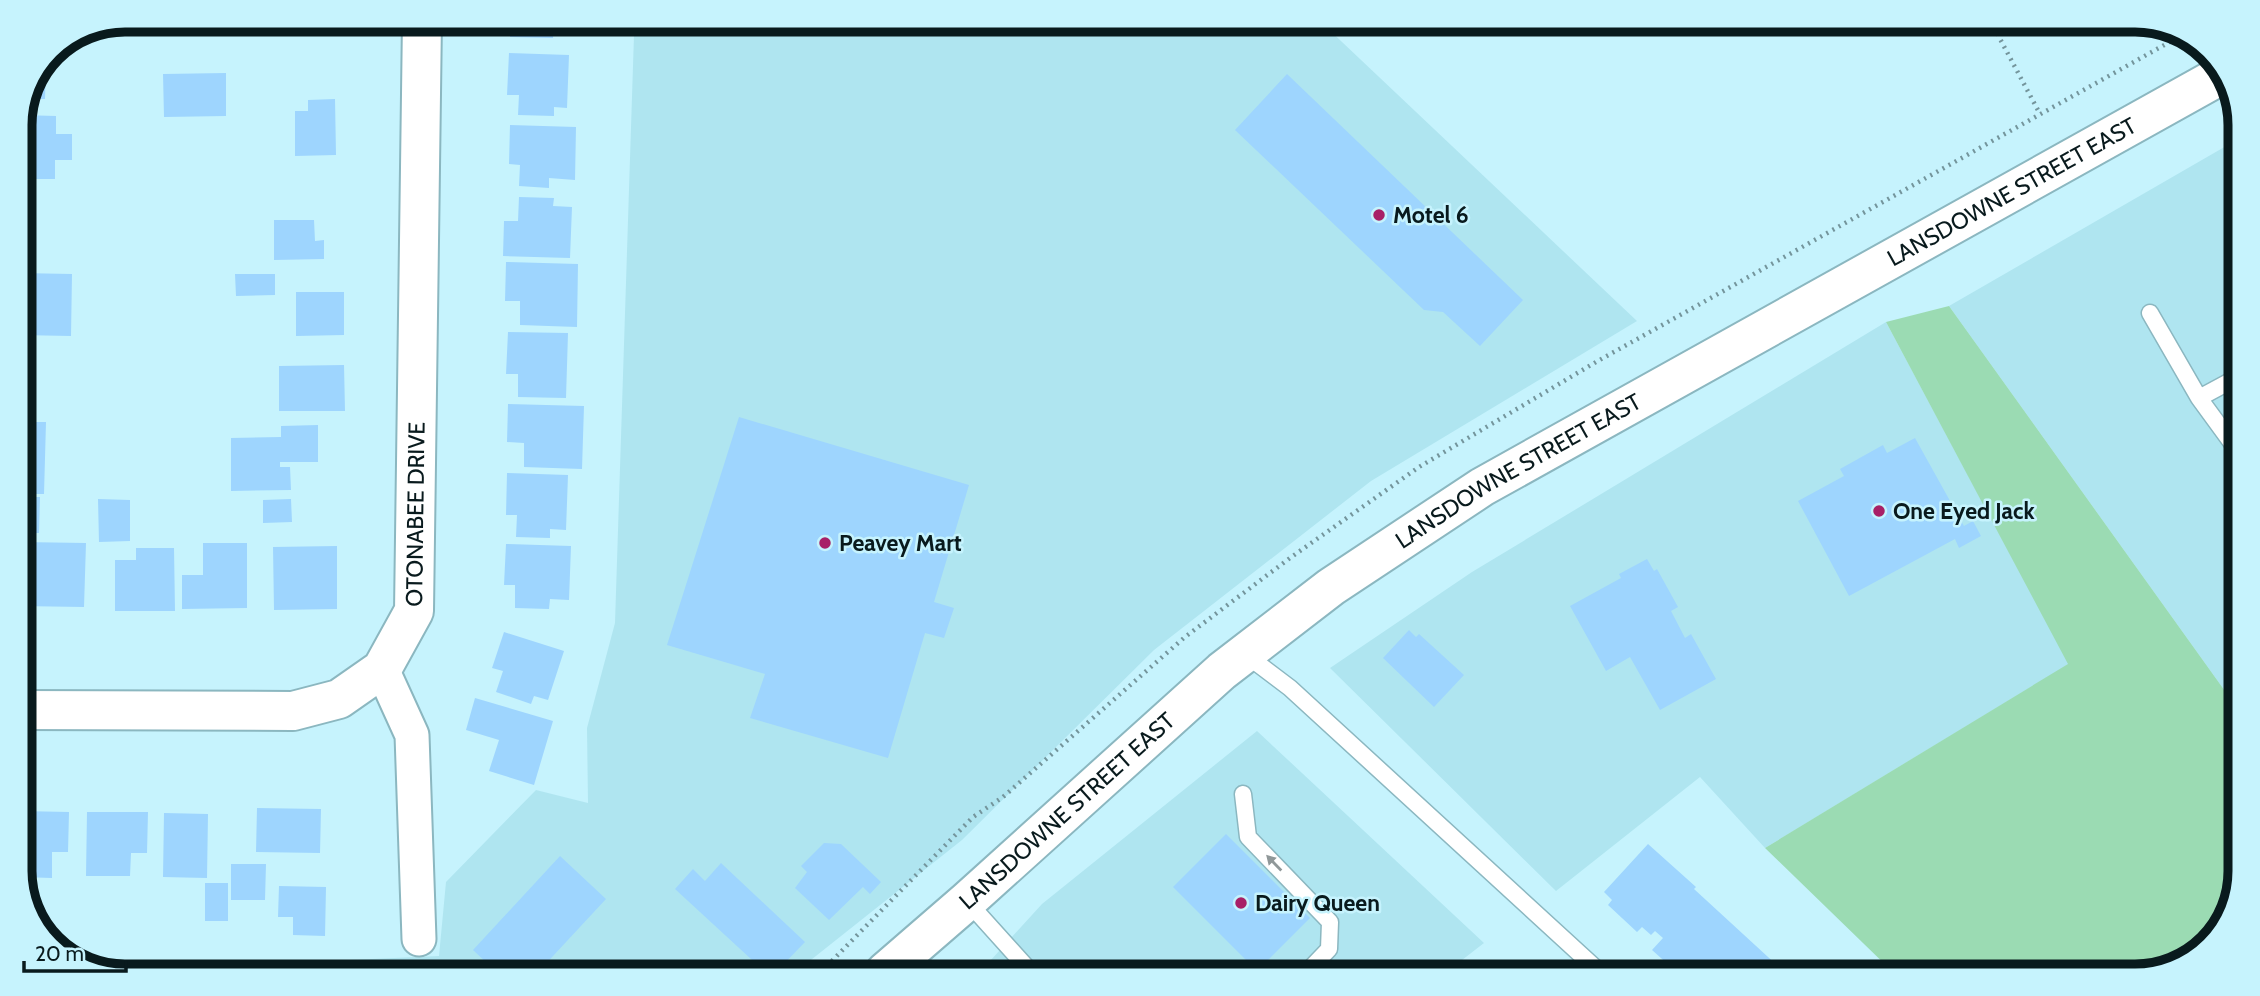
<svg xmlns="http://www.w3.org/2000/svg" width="2260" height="996" font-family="Cabin,sans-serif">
<rect width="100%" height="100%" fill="#c6f3fd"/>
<path fill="#afe5f0" d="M1008 23 1323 24 1637 321 1371 481 1154 650 962 840 797 971 146 969 439 956 446 882 536 790 588 803 587 728 615 623 634 35Z
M2240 138 2235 705 1949 306Z
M1886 322 2069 664 1765 848 1700 777 1556 891 1330 668 1472 572Z
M1257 731 1484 943 1444 974 980 972 1042 904Z"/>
<path fill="#9bdbb3" d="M1949 306 2235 705 2233 912 2194 959 2136 977 1897 976 1765 848 2068 664 1886 322Z"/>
<path fill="#9ed5fe" d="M511 21H554L553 38 510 37Z
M509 53 569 55 567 108 554 107V116L518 115 519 95H507Z
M46 60 45 99H28L38 77Z
M226 73V116L164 117 163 74Z
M1287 74 1523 300 1480 346 1443 312 1424 310 1235 130Z
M335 99 336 155 295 156V111H308V100Z
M21 115 56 116V134H72V160H55V179H19Z
M510 125 576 127 575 180 549 178V188L519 186 520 165 509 164Z
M19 194H24L23 260H19Z
M519 197 554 198 553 206 572 207 570 258 503 256 504 221H518Z
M274 220H314L315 241 324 240V259L274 260Z
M506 262 578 264 577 327 520 325V301H505Z
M19 273 72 274 71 336 19 335Z
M235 274H275V295L236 296Z
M296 292H344V335L296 336Z
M508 332 568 333 566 398 518 397V374H506Z
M344 365 345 411H279V366Z
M508 404 584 406 582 469 524 467V443L507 442Z
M739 417 969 485 934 602 954 608 944 638 925 633 888 758 750 718 765 674 667 645Z
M19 422H46L44 494H19Z
M318 425V462H280V467H290L291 490 231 491V438L281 437V426Z
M1915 438 1964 526 1973 521 1981 536 1959 548 1955 539 1849 596 1798 501 1844 476 1840 469 1883 445 1887 453Z
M507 473 568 475 566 530 550 529V538L516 537 517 515H506Z
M19 497H40L39 533H19Z
M98 499 130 500V541L99 542Z
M291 499 292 522 263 523V500Z
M20 542 86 543 84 607 19 606Z
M203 543H247V608L182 609V575H203Z
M506 544 571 546 569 600 550 599 549 609 515 608V585H504Z
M337 546V609L274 610 273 547Z
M136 548H174L175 611H115V560H136Z
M1647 559 1654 571 1657 569 1678 607 1671 611 1685 638 1691 634 1716 679 1660 710 1630 657 1606 671 1570 606 1621 578 1619 574Z
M1409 630 1416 637 1419 634 1464 675 1434 707 1383 658Z
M504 632 564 651 548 700 534 696 531 704 496 692 503 671 492 668Z
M475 698 553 721 534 785 489 771 499 740 466 730Z
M257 808 321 809 320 853 256 852Z
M20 811 69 812 68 852H52V878L20 877Z
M87 812H148L147 853H131L130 876H86Z
M164 813 208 814 207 878 163 877Z
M1226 834 1310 918 1257 971 1173 887Z
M824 843 841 844 881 882 870 894 863 887 829 920 795 888 807 872 801 866Z
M1648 844 1696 887 1694 889 1781 969 1783 968 1791 975H1703L1690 963 1680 975 1652 950 1663 938 1655 931 1651 935 1642 927 1637 932 1608 905 1612 900 1604 892Z
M560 856 606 899 540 970H485L489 965 473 950Z
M721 863 805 942 777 971H764L675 889 693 869 705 881Z
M231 864H266L265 900H231Z
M205 883H228V921H205Z
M279 886 326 887 325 936 293 935V917H278Z"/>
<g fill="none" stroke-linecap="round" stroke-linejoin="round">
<defs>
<path id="service" d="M2150 313 2199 398 2237 450
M2199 398 2238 377
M1245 654 1290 688 1603 975
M1243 794 1248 837 1330 922 1329 949 1306 973
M967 901 1031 972"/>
<path id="minor" d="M382 669 412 735 419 939"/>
<g id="tertiary">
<path id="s1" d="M19 710 293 711 339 699 382 669 414 611 422 20"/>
</g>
<g id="secondary">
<path id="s2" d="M885 972 967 901 1222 671 1331 587 1482 487 2225 73"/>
</g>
</defs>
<use href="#service" stroke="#8bb7c0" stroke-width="19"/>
<use href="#minor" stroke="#8bb7c0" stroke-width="37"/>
<use href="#tertiary" stroke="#8bb7c0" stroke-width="42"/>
<use href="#secondary" stroke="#8bb7c0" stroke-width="42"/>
<path stroke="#74959c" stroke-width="4.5" stroke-dasharray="2 5" stroke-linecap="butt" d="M1996 27 1999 37 2040 114
M822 971 973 817 1003 797 1185 637 1290 558 1419 467 1596 362 2184 34"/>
<use href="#service" stroke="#fff" stroke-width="16"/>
<use href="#minor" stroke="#fff" stroke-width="33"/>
<use href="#tertiary" stroke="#fff" stroke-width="38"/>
<use href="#secondary" stroke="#fff" stroke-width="38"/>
</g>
<defs><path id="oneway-solid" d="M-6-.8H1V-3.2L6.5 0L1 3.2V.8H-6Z" transform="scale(1.75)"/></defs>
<use fill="#909899" href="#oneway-solid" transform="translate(1274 863) rotate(-134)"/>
<g fill="#a82067" stroke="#c6f3fd" stroke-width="2.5">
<circle cx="1379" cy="215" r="7"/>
<circle cx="1879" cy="511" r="7"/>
<circle cx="825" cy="543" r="7"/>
<circle cx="1241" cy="903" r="7"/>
</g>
<g text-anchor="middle" stroke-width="5" stroke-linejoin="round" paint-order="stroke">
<g font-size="23" fill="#091a1d" stroke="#c6f3fd">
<text dy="8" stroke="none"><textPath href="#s2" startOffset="1377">LANSDOWNE STREET EAST</textPath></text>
<text dy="8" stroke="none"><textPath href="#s2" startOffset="810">LANSDOWNE STREET EAST</textPath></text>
<text dy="8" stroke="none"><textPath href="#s1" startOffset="537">OTONABEE DRIVE</textPath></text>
<text dy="8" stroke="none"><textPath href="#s2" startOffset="243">LANSDOWNE STREET EAST</textPath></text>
</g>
<g font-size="23" font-weight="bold" fill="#091a1d" stroke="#c6f3fd" text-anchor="start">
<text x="1393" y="223">Motel 6</text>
<text x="1893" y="519">One Eyed Jack</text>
<text x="839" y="551">Peavey Mart</text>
<text x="1255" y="911">Dairy Queen</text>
</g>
</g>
<path d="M0 0H2260V996H0ZM125 32H2135A93 93 0 0 1 2228 125V871A93 93 0 0 1 2135 964H125A93 93 0 0 1 32 871V125A93 93 0 0 1 125 32Z" fill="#c6f3fd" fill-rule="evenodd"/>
<path fill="none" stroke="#091a1d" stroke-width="9" d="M125 32H2135A93 93 0 0 1 2228 125V871A93 93 0 0 1 2135 964H125A93 93 0 0 1 32 871V125A93 93 0 0 1 125 32Z"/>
<path d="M24 961v10h102v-10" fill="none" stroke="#091a1d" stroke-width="3.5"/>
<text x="35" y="961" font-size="21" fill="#091a1d" stroke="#c6f3fd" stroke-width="5" paint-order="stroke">20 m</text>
</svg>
